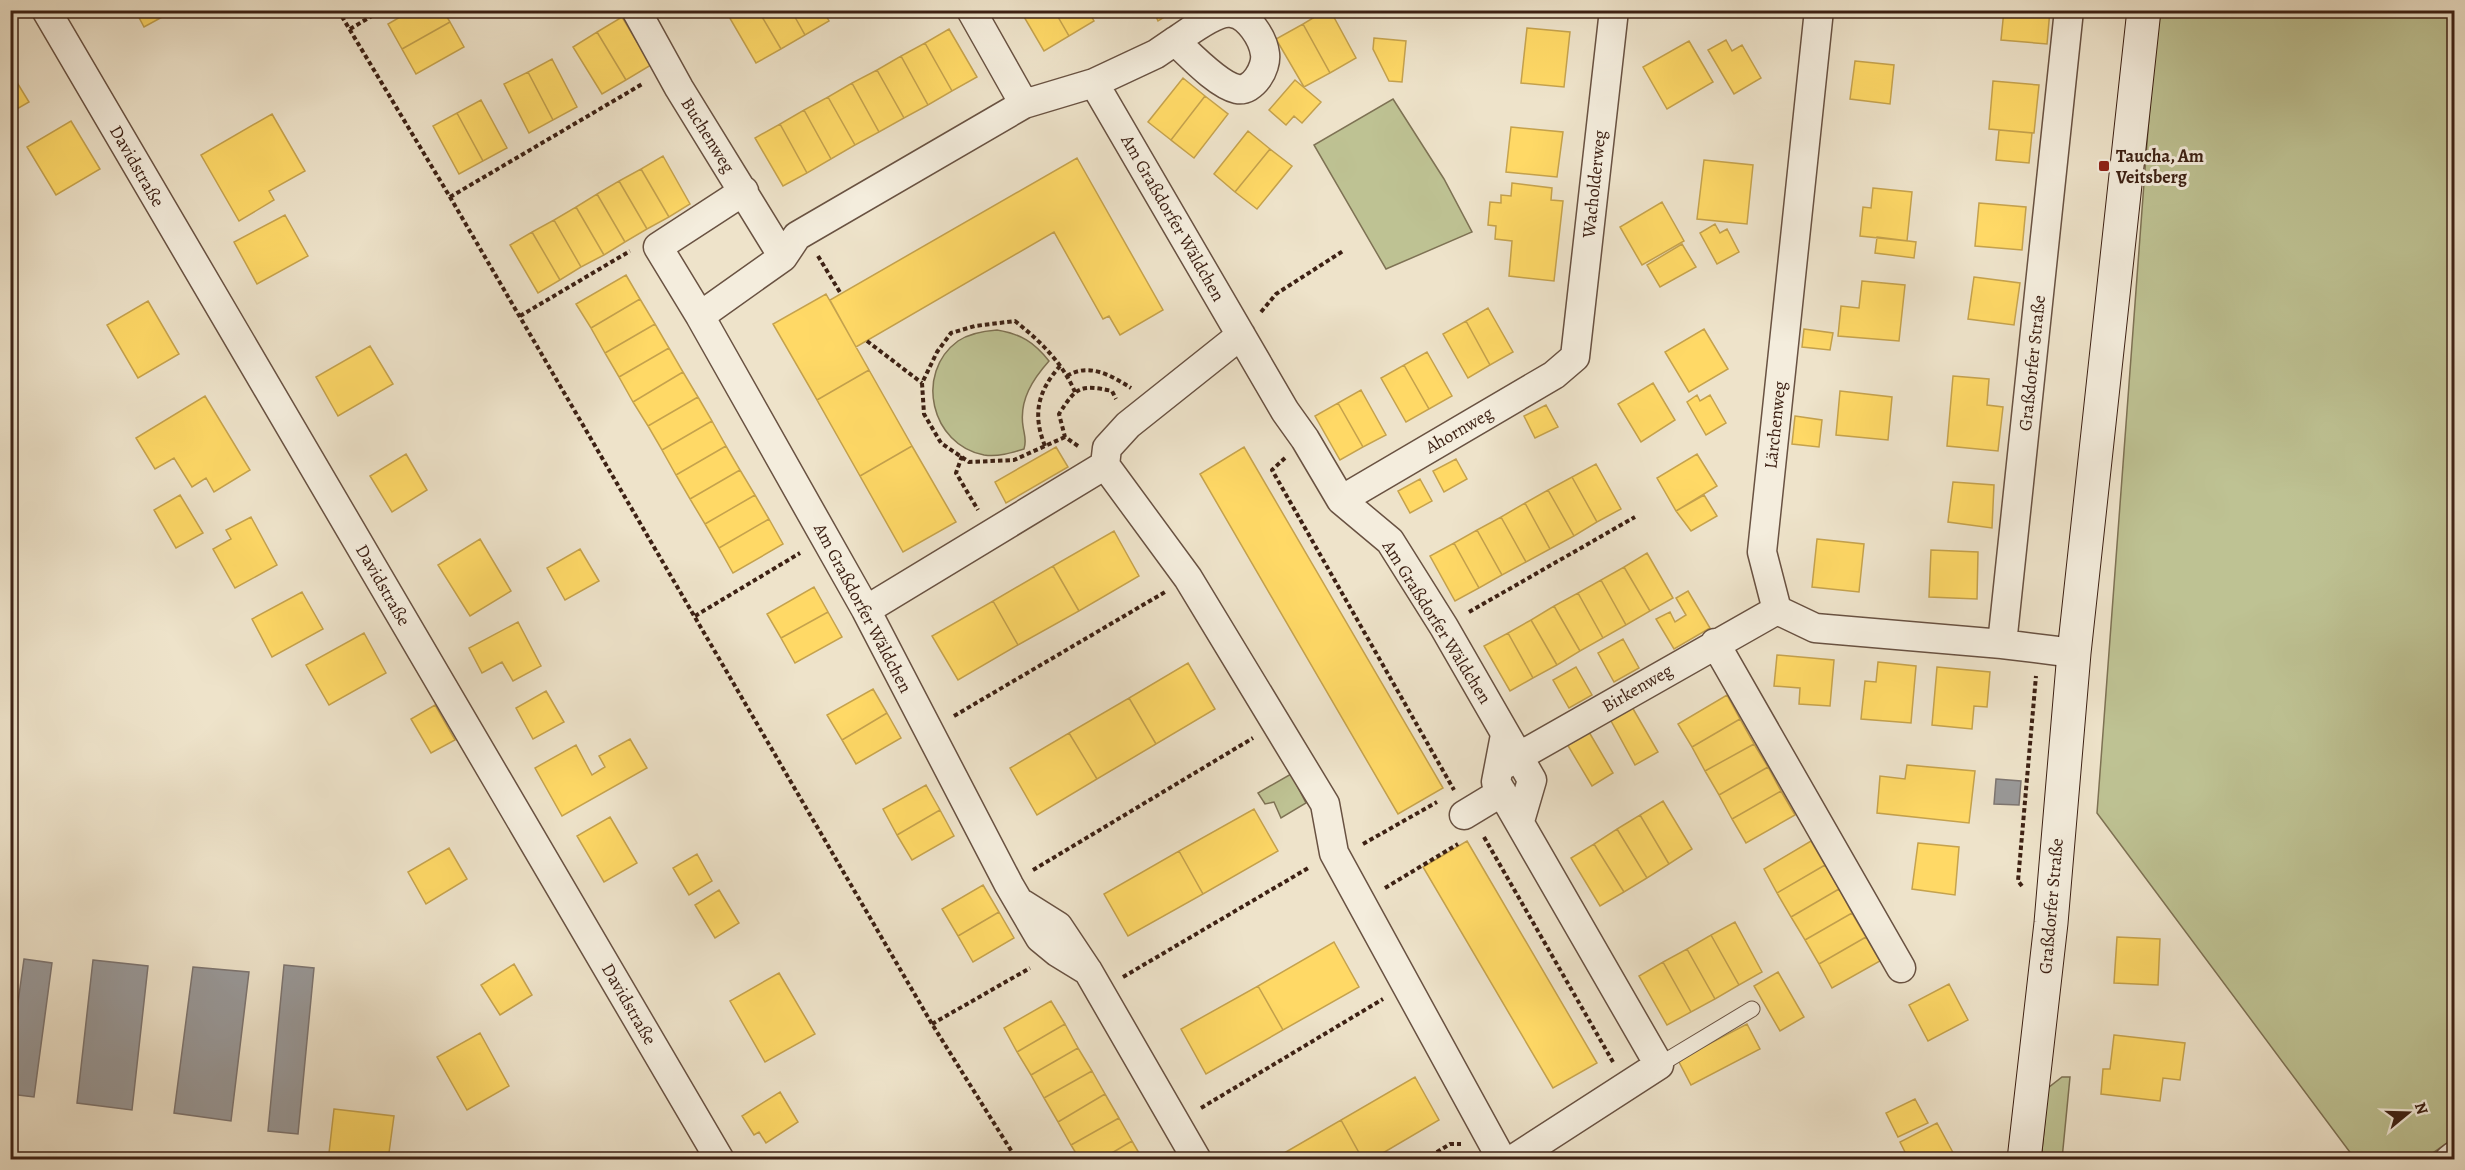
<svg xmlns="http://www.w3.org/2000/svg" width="2465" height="1170" font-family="Alegreya,serif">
<rect width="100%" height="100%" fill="#eee3ca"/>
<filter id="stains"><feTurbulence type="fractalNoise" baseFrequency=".00333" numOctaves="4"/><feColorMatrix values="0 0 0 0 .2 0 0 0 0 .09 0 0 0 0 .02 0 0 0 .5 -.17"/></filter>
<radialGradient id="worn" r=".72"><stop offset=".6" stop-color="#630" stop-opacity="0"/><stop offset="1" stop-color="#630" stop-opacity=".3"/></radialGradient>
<path fill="#bec293" stroke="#7e7254" stroke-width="1.5" d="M2159 11H2454V1138L2424 1159H2355L2097 813 2152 76Z
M1393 99 1444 179 1472 232 1386 269 1314 145Z
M997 330C1021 334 1034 342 1049 361 1033 379 1019 400 1023 426 1024 434 1027 440 1024 449 1011 453 998 457 984 455 931 445 914 373 958 341 970 333 983 331 997 330Z
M1291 774 1306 803 1281 818 1274 802 1265 804 1258 793Z
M2062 1077H2070L2062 1159 2041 1160 2048 1088Z"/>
<path fill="#ffd966" stroke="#c5a24d" stroke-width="1.5" d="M135 10H175L144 27Z
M412 10H443L450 22 402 49 388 24Z
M736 10H758L781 49 756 63 728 15Z
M758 10H791L805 35 781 49Z
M791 10H823L829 21 805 35Z
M1020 10H1054L1069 36 1044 51Z
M1054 10H1088L1094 21 1069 36Z
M1153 10H1176L1158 21Z
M1326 10H1330L1356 58 1330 73 1303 24Z
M1860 10H1900L1899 15Z
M2004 10H2050L2047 44 2001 40Z
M622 17 651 65 626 80 597 32Z
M450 22 464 47 416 74 402 49Z
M1303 24 1330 73 1304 87 1276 39Z
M1527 28 1570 32 1564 87 1521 83Z
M949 29 977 77 952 91 925 43Z
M597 32 626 80 602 94 573 47Z
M1374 38 1406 41 1402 82 1389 81 1373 49Z
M1726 40 1732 51 1742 45 1761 78 1734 94 1708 50Z
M1689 41 1713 82 1667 109 1643 67Z
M925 43 952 91 928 105 901 56Z
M901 56 928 105 904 118 877 70Z
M552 59 577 107 553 120 528 72Z
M1855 61 1894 65 1890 104 1850 99Z
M877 70 904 118 879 132 852 83Z
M10 71 29 102 10 113Z
M528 72 553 120 529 133 504 84Z
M1183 78 1205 96 1171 140 1148 122Z
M1295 80 1321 102 1302 123 1294 116 1286 125 1269 110Z
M1993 81 2039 85 2034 133 1989 129Z
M852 83 879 132 855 145 828 97Z
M1205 96 1228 114 1194 158 1171 140Z
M828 97 855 145 831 159 804 110Z
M481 100 507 148 483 161 457 113Z
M804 110 831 159 807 173 780 124Z
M457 113 483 161 459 174 433 126Z
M272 114 305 171 269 191 274 200 239 221 201 155Z
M71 121 100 169 56 195 27 147Z
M780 124 807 173 783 186 755 138Z
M1511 127 1563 132 1557 177 1506 172Z
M1999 130 2032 133 2029 163 1996 160Z
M1248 131 1270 149 1235 192 1214 174Z
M1270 149 1292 166 1257 209 1235 192Z
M663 156 690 204 669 217 641 169Z
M1077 158 1163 310 1120 335 1109 316 1103 319 1054 232 856 347 830 300Z
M1704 160 1753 165 1747 224 1697 219Z
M641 169 669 217 647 229 619 181Z
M619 181 647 229 625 242 597 194Z
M1512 183 1552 188 1551 200 1563 201 1554 281 1509 276 1512 241 1495 239 1496 226 1488 225 1490 202 1501 203V195L1511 196Z
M1873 188 1912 192 1907 241 1860 236 1863 207 1871 208Z
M597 194 625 242 604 255 576 207Z
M1662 202 1684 241 1642 265 1620 227Z
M1979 203 2026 207 2022 250 1975 246Z
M576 207 604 255 581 267 554 220Z
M285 215 308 256 257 284 234 242Z
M554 220 581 267 560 280 532 232Z
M1715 224 1720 233 1727 229 1739 252 1717 264 1700 233Z
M532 232 560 280 538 293 510 245Z
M1877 237 1916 242 1914 258 1875 253Z
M1682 244 1696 267 1660 287 1647 265Z
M626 275 640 299 591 328 576 304Z
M1974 277 2020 283 2014 325 1968 319Z
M1862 281 1905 285 1899 341 1838 336 1841 306 1859 308Z
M826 294 869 370 817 400 773 324Z
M640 299 655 324 605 353 591 328Z
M148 301 179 354 138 378 107 325Z
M1488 308 1513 352 1490 365 1466 321Z
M1466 321 1490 365 1468 378 1443 334Z
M655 324 669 348 619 377 605 353Z
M1704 329 1728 369 1689 392 1665 352Z
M1804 329 1833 333 1830 350 1802 347Z
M370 346 393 384 338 416 316 377Z
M669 348 683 372 633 402 619 377Z
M1427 352 1452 396 1429 409 1404 365Z
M1404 365 1429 409 1406 422 1381 378Z
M869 370 912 446 860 476 817 400Z
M683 372 698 397 648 426 633 402Z
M1953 376 1989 379 1987 405 2003 407 1998 451 1947 446Z
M1653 383 1675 420 1641 442 1618 404Z
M1361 390 1386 435 1363 447 1338 403Z
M1840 391 1892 397 1888 440 1836 435Z
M1697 395 1700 401 1710 395 1726 423 1706 435 1687 402Z
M205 396 250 470 214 492 206 478 192 487 174 458 155 469 136 438Z
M698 397 712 421 662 450 648 426Z
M1338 403 1363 447 1340 460 1315 416Z
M1546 405 1558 427 1535 438 1524 416Z
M1795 416 1822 420 1819 447 1792 444Z
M712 421 726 446 676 475 662 450Z
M726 446 740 470 690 499 676 475Z
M912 446 956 522 903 552 860 476Z
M1056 447 1068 467 1006 503 995 482Z
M1244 447 1443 788 1398 814 1200 474Z
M406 454 427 490 392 512 370 476Z
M1697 454 1717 486 1676 511 1657 478Z
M1456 459 1467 479 1444 492 1433 471Z
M1596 464 1621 509 1597 522 1572 477Z
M740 470 755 495 705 524 690 499Z
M1572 477 1597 522 1574 536 1548 490Z
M1420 479 1432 501 1410 513 1398 491Z
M1953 482 1994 485 1992 528 1948 522Z
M1548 490 1574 536 1550 549 1525 503Z
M180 495 203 533 176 548 154 510Z
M755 495 769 519 719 548 705 524Z
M1704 495 1717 516 1691 531 1676 511Z
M1525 503 1550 549 1526 562 1501 517Z
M251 517 277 565 235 588 213 549 231 539 226 530Z
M1501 517 1526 562 1502 575 1477 530Z
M769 519 783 544 733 573 719 548Z
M1477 530 1502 575 1479 588 1454 543Z
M1114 531 1139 576 1079 611 1053 566Z
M480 539 511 591 470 616 438 565Z
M1817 539 1864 544 1859 592 1812 587Z
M1454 543 1479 588 1455 601 1430 556Z
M580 549 599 581 565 600 547 568Z
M1931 550 1978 552 1977 599 1929 597Z
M1647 553 1673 598 1650 611 1624 567Z
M1053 566 1079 611 1018 645 993 601Z
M1624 567 1650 611 1626 625 1601 580Z
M1601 580 1626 625 1603 638 1578 593Z
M814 587 828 612 781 638 767 614Z
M1688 591 1710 628 1674 649 1656 619 1670 612 1675 622 1686 615 1676 598Z
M302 592 323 629 272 657 252 619Z
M1578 593 1603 638 1580 651 1554 606Z
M993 601 1018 645 958 680 932 636Z
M1554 606 1580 651 1557 665 1531 620Z
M828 612 842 637 795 663 781 638Z
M1531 620 1557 665 1533 678 1508 633Z
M518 622 541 666 513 681 502 662 482 673 469 648Z
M364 633 386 673 329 705 306 665Z
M1508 633 1533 678 1510 691 1484 646Z
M1623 639 1639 668 1614 682 1598 653Z
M1777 655 1834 660 1830 706 1799 704 1800 688 1774 686Z
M1878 662 1916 666 1911 723 1861 719 1865 681 1876 682Z
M1188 663 1215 709 1156 744 1129 698Z
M1576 667 1592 695 1569 708 1553 680Z
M1937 667 1990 672 1987 707 1974 706 1972 729 1932 725Z
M873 689 887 713 842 740 827 715Z
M546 691 564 722 533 739 516 708Z
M1727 695 1740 719 1692 747 1678 724Z
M1129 698 1156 744 1097 779 1069 733Z
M435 705 455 740 431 753 411 719Z
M1632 707 1658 752 1635 765 1610 719Z
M887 713 901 738 856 764 842 740Z
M1740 719 1754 744 1705 771 1692 747Z
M1589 732 1613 773 1592 786 1567 744Z
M1069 733 1097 779 1037 815 1010 768Z
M630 739 647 768 562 816 535 768 576 745 592 775 605 767 599 756Z
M1754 744 1768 767 1719 795 1705 771Z
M1907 765 1975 771 1969 823 1877 813 1880 776 1905 779Z
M1768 767 1781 791 1732 819 1719 795Z
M926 785 940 810 897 835 883 809Z
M1781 791 1795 815 1746 843 1732 819Z
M1663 801 1692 849 1669 864 1640 815Z
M1254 809 1278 851 1203 894 1179 851Z
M940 810 954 836 912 860 897 835Z
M1640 815 1669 864 1647 878 1617 829Z
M610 817 637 863 604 882 577 836Z
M1617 829 1647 878 1624 892 1594 844Z
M1467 841 1597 1063 1553 1088 1423 867Z
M1811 841 1825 865 1777 893 1764 869Z
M1918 843 1959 847 1955 895 1912 889Z
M1594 844 1624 892 1600 906 1571 858Z
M449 848 467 879 426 904 408 872Z
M1179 851 1203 894 1128 936 1104 894Z
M697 854 712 881 689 895 673 868Z
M1825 865 1839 889 1791 917 1777 893Z
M983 885 999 912 958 936 942 909Z
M1839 889 1852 913 1805 940 1791 917Z
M719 890 739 923 715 938 695 905Z
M999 912 1014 938 973 962 958 936Z
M1852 913 1866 937 1819 964 1805 940Z
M1735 922 1762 972 1739 985 1711 935Z
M1711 935 1739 985 1715 999 1687 949Z
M1866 937 1880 961 1832 988 1819 964Z
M2117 937 2160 939 2158 985 2114 983Z
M1334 942 1359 987 1283 1030 1258 986Z
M1687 949 1715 999 1691 1012 1663 962Z
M1663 962 1691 1012 1667 1025 1639 976Z
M514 964 532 995 500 1015 481 985Z
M1778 972 1804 1017 1780 1031 1754 986Z
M779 973 815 1034 765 1062 730 1001Z
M1949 984 1968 1020 1928 1041 1909 1005Z
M1258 986 1283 1030 1206 1074 1181 1029Z
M1051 1001 1065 1024 1017 1052 1004 1028Z
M1065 1024 1078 1048 1031 1075 1017 1052Z
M1747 1024 1760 1049 1691 1085 1678 1060Z
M480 1033 509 1086 467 1110 437 1057Z
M2114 1035 2185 1043 2180 1080 2163 1078 2160 1101 2101 1094 2103 1069H2110Z
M1078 1048 1092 1071 1044 1098 1031 1075Z
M1092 1071 1105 1094 1058 1122 1044 1098Z
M1415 1077 1439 1120 1371 1160H1363L1341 1120Z
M780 1092 798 1122 766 1143 759 1132 754 1135 742 1116Z
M1105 1094 1119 1118 1071 1145 1058 1122Z
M1915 1099 1928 1123 1898 1137 1886 1113Z
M334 1109 394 1116 388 1160 329 1153Z
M1119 1118 1132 1141 1100 1160H1080L1071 1145Z
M1341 1120 1363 1160H1272Z
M1937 1123 1957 1160H1909L1900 1142Z
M1132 1141 1143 1160H1100Z"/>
<path fill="#999" stroke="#7d7571" stroke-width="1.5" d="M1996 779 2021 781 2019 805 1994 804Z
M24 959 52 963 34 1097 10 1094V1060Z
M93 960 148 966 132 1110 77 1103Z
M284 965 314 968 298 1134 268 1131Z
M193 967 249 972 231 1121 174 1113Z"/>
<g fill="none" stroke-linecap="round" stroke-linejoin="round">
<defs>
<path id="lane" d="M1659 1065 1752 1009"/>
<path id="street" d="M46 10 720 1160
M636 10 679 88 783 257
M971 10 1024 104
M2069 10 2002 644 2074 653
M1094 83 1156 54 1175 41C1190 55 1218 85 1237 89 1253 92 1267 68 1265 54 1263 38 1248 15 1232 13 1216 10 1188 33 1175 41
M700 316 658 247 744 191
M1105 465 1188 578 1325 804 1334 853 1502 1160
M1341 500 1554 375 1575 357 1614 10
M866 610 1105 465 1107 448 1128 425 1241 335
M1777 610 1762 552 1819 10
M1777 610 1815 628 2002 644
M1715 643 1901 968
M1505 735 1496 782 1659 1065 1512 1160
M1502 766 1777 610
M1464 815 1502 792
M1023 904 1058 926 1088 971 1197 1160
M1088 971 1057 952 1040 938 1009 885 866 610 700 316 783 257 797 236 1024 104 1094 83 1285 411 1305 439 1341 500 1390 541 1444 627 1532 780 1520 821
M2449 1160 2454 1156"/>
<path id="secondary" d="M2024 1160 2051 923 2074 653 2144 10"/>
</defs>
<use href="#lane" stroke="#695242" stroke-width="17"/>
<use href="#street" stroke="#695242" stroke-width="31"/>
<use href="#secondary" stroke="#3d2114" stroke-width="35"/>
<path stroke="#3d2114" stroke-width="4" stroke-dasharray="4.5 3" stroke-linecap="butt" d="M338 10 450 197 932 1024 1017 1160
M350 29 382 10
M450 197 644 83
M818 256 841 294
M1261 312 1276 294 1343 251
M520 316 630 251
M867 341 922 383
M1067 376C1089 362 1112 376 1131 388
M1065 437 1014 460 969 462 941 443 924 414 922 383 937 352 951 333 975 326 1015 321C1040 341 1062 362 1075 392
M1045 446C1032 414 1038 391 1060 366
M1078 446 1065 437 1059 414C1076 387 1080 384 1112 391L1116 399
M962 456 956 473 978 510
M1285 458 1272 470 1454 790
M1469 612 1635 517
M695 616 800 553
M954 716 1165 592
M1484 837 1613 1062
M1363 844 1437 802
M1033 870 1253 738
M2022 886 2018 881 2036 676
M1385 888 1458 844
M1123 977 1310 867
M932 1024 1030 968
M1201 1108 1383 999
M1424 1160 1450 1144H1461"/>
<use href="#lane" stroke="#f4eddd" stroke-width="15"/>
<use href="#street" stroke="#f4eddd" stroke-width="28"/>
<use href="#secondary" stroke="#f4eddd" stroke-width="33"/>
</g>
<rect fill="#8f2418" stroke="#f4eddd" stroke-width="2" x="2098" y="160" width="12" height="12" rx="3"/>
<g text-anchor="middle" stroke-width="6" stroke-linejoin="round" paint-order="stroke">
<g font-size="18" fill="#3d2114" stroke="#f4eddd">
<text transform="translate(708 135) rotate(58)" y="6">Buchenweg</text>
<text transform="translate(137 166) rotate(60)" y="6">Davidstraße</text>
<text transform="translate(1594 184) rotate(-84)" y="6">Wacholderweg</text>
<text transform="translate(1173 218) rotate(60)" y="6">Am Graßdorfer Wäldchen</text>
<text transform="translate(2032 363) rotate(-84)" y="6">Graßdorfer Straße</text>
<text transform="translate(1775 425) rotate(-84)" y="6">Lärchenweg</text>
<text transform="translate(1459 430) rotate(-30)" y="6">Ahornweg</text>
<text transform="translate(383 585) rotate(60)" y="6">Davidstraße</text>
<text transform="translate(863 608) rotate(62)" y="6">Am Graßdorfer Wäldchen</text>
<text transform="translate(1437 622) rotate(58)" y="6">Am Graßdorfer Wäldchen</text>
<text transform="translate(1637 688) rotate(-30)" y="6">Birkenweg</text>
<text transform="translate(2051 906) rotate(-85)" y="6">Graßdorfer Straße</text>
<text transform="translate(629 1004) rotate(60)" y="6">Davidstraße</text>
</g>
<g font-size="18" font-weight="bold" fill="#3d2114" stroke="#f4eddd" text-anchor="start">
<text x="2116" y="162">Taucha, Am<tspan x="2116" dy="21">Veitsberg</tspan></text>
</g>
</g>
<rect width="2465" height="1170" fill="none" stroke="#eee3ca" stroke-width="36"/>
<rect x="12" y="12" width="2441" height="1146" fill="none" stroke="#3d2114" stroke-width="3"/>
<rect x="18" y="18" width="2429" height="1134" fill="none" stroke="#3d2114" stroke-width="1.5"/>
<g transform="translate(2408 1113) rotate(71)" stroke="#f4eddd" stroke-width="4.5" paint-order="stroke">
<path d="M0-4.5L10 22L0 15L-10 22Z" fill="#3d2114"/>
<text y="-9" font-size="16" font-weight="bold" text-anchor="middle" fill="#3d2114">N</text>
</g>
<rect width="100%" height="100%" filter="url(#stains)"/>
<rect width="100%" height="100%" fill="url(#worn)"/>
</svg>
